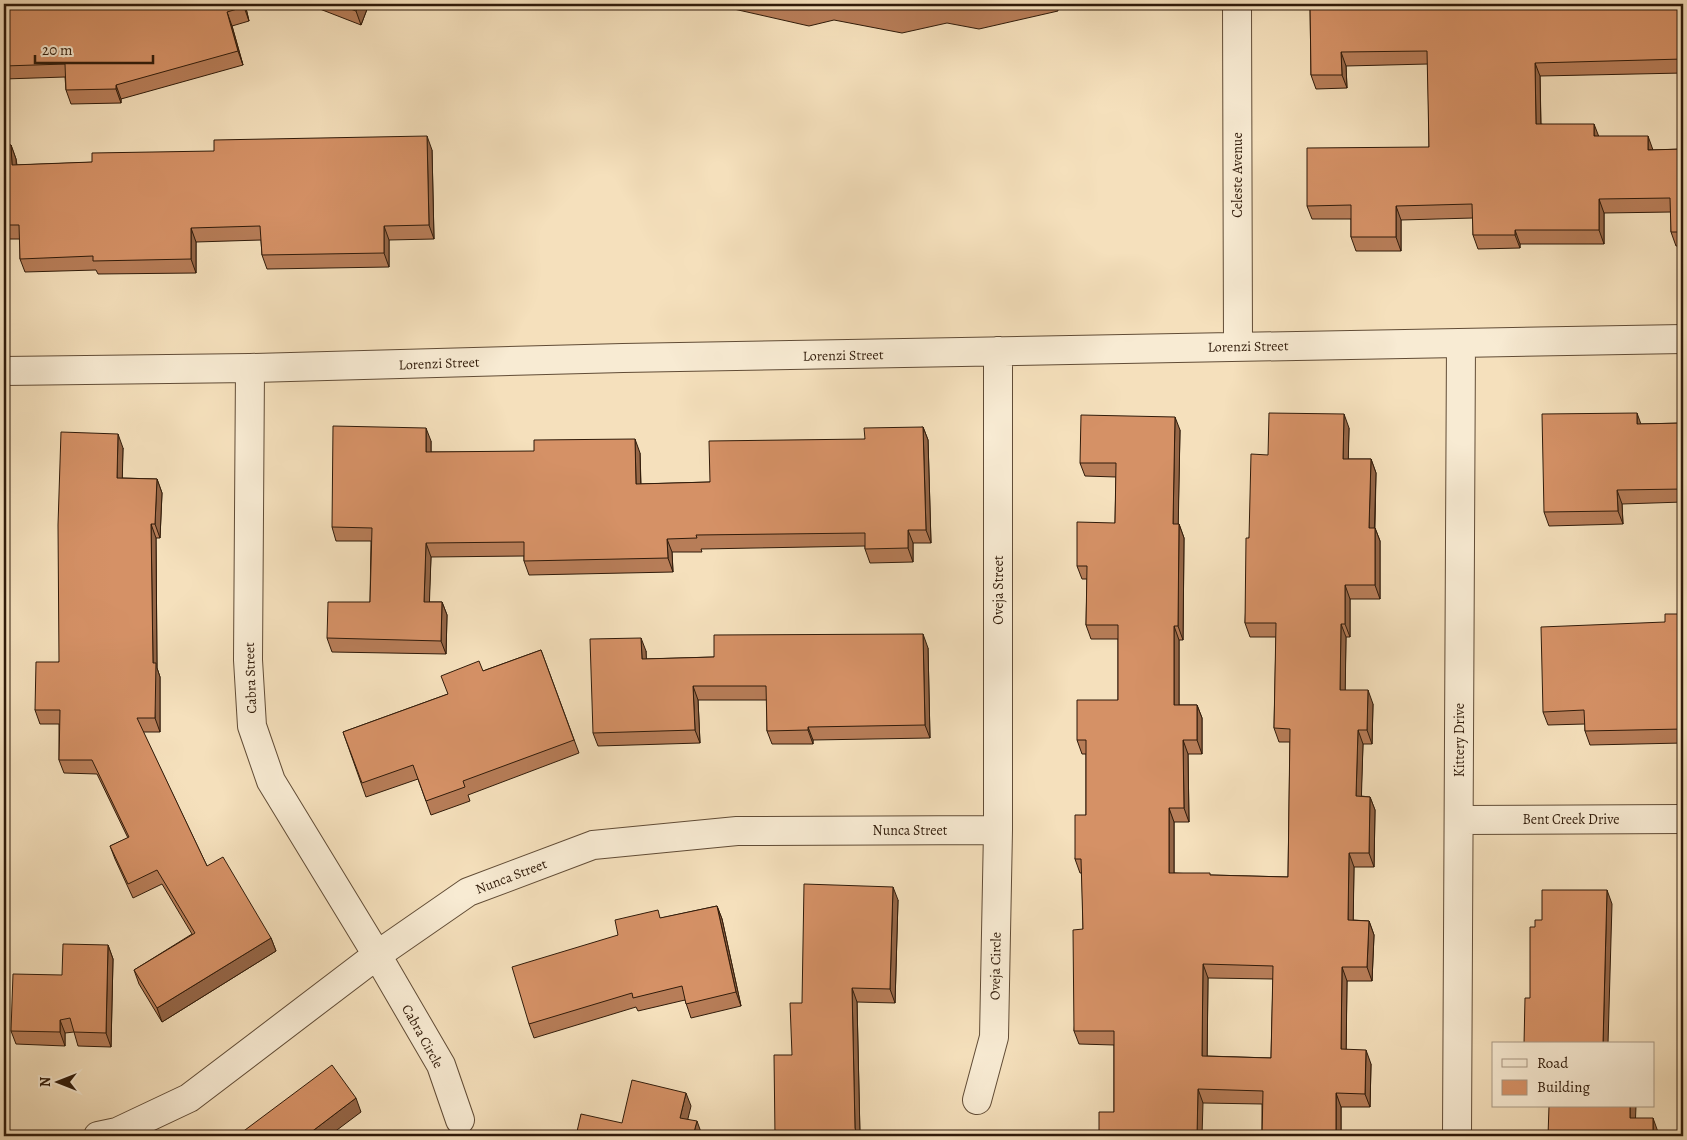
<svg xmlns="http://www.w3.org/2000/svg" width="1687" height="1140" font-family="Alegreya,serif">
<rect width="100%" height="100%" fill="#f5e0bc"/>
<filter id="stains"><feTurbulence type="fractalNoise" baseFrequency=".004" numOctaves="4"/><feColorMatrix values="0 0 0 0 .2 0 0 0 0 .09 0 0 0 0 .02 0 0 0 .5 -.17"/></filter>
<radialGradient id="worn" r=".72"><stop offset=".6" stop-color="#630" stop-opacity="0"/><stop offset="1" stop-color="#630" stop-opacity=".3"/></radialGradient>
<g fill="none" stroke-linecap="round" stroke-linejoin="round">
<defs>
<path id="minor" d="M1237 4 1238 346
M250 368 248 660 252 726 271 781 377 955 441 1065 460 1120
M4 371 250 368 623 358 1683 339
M1459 820 1683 819
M977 1100 994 1037 998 830V351
M98 1136 117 1132 189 1098 377 955 468 892 593 845 737 831 998 830
M1457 1136 1461 343"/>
</defs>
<use href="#minor" stroke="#614c36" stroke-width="30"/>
<use href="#minor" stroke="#f8ebd3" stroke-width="28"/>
</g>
<path fill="#b77d58" stroke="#301b0a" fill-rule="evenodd" d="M4 4H245L249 21 232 26 243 65 121 99V103L71 104 66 90 65 77 4 79Z
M307 4H369L361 25Z
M724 4H1057L1058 11 979 29 947 23 902 33 834 20 809 26 725 7Z
M1310 4H1683V73L1540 76 1541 124 1653 150 1683 149V246H1676L1671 232V212L1604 213V244H1520V248L1478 249 1473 235V218L1401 220V251H1356L1351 237V219H1312L1307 206 1429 147 1428 64 1346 66 1347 88 1316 89 1311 75Z
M4 145H11L16 159 17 165 432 150 434 239 389 240V267L267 269 262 255 261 240 196 242V273L98 274 96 270 25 272 20 259V239H4Z
M1683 423V502L1622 504 1623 524 1549 526 1544 512 1641 424Z
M923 427 928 440 931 543H913V562L870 563 865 549V546L701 549 702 552H672L673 572 529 575 524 561V556L431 557 429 602H442L447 615 446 654 332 652 327 638 370 602 371 541H336L332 527 431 441V452L640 453 641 484 710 482 865 439Z
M1349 428 1348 459H1371L1376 473 1375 528 1380 541V599H1350V637H1346L1345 690 1373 704 1372 744H1363L1361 796 1370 797 1375 810 1374 867H1354L1353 920 1369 921 1374 935 1372 981H1347L1346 1049 1371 1064 1370 1107H1341V1136H1262V1104L1203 1103 1114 1112V1045L1079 1044 1074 1031 1083 929 1082 873H1080L1075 859 1086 815V754H1082L1077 740 1118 700V639H1091L1086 625 1087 579H1082L1077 566 1115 523 1116 477 1085 476 1080 463 1180 430 1178 524H1179L1184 538 1183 640H1179V705H1197L1202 718V754H1188L1189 822H1174V873L1211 875 1288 877 1290 742H1279L1274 728 1276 637H1250L1245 623 1249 538 1268 455ZM1208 978 1273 979 1271 1058 1207 1056Z
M123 448 122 478 157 479 162 493 160 538H156L157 668 160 677V732H143L207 866 271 938 276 951 162 1022 139 984 134 970 192 934 162 884 133 898 115 859 110 846 128 838 97 774 64 773 59 760V724H40L35 710 59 662Z
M1683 614V743L1590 745 1585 731V724L1548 725 1543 712 1665 622Z
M928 648 930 738 813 740V744H772L767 731V700H698L700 743 598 746 593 733 646 651V659L714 657Z
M541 650 579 753 468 795 470 801 431 815 418 779 366 797 343 732 448 694 483 671Z
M898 900 895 1003 857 1002 860 1136H775L792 1055Z
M717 906 722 919 741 1006 691 1018 685 1000 638 1011 636 1007 534 1038 529 1024 618 935 661 918Z
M108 945 113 959 111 1047 78 1046 74 1032 65 1033V1046L16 1044 11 1031 62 975Z"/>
<path fill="#956647" stroke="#301b0a" d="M243 4H245L249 21Z
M359 4H369L361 25 356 11Z
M227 12 232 26 243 65 238 51Z
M1341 52 1346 66 1347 88 1342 75Z
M1535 63 1540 76 1541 137 1536 124Z
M116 85 121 99V103L116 89Z
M1594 124 1599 137 1594 136Z
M427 136 432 150 434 239 429 225Z
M1648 136 1653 150H1648Z
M11 145 16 159 17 179 12 165Z
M1599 199 1604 213V244L1599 230Z
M1396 206 1401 220V251L1396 237Z
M384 226 389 240V267L384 253Z
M191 228 196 242V273L191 259Z
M1515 230 1520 244V248L1515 235Z
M1637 413 1642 427 1637 424Z
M1344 414 1349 428 1348 473 1343 459Z
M1175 417 1180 430 1178 537 1173 524Z
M923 427 928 440 931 543 926 530Z
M426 428 431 441V466L426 452Z
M118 434 123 448 122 492 117 478Z
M635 439 640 453 641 497 636 484Z
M1371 459 1376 473 1374 541 1369 528Z
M157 479 162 493 160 538 155 524Z
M1617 490 1622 504 1623 524 1618 511Z
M151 524 156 538 157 668 160 677V732L155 718 153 663Z
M1179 524 1184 538 1183 640 1178 626Z
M1375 528 1380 541V599L1375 585Z
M908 530 913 543V562L908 548Z
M667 539 672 552 673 572 668 558Z
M426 543 431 557 429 615 424 602Z
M1345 585 1350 599V637L1345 624Z
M442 602 447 615 446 654 441 641Z
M1341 624 1346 637 1345 704 1340 690Z
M1174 626 1179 640V718L1174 705Z
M923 634 928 648 930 738 925 725Z
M641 638 646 651 647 673 642 659Z
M693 686 698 700 700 743 695 730Z
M1368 690 1373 704 1372 744 1367 730Z
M1197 705 1202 718V754L1197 740Z
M808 727 813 740V744L808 730Z
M1358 730 1363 744 1361 810 1356 796Z
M1183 740 1188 754 1189 822 1184 808Z
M1370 797 1375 810 1374 867 1369 853Z
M1169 808 1174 822V887L1169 873Z
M1349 853 1354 867 1353 934 1348 920Z
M893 887 898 900 895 1003 890 989Z
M1607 890 1612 904 1608 1044H1603Z
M717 906 722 919 741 1006 736 992Z
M1369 921 1374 935 1372 981 1367 967Z
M271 938 276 951 162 1022 157 1008Z
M108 945 113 959 111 1047 106 1033Z
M1203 964 1208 978 1207 1069 1202 1056Z
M1342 967 1347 981 1346 1062 1341 1049Z
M852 988 857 1002 860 1136H857L855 1128Z
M60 1020 65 1033V1046L60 1032Z
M1366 1050 1371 1064 1370 1107 1365 1094Z
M1198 1089 1203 1103 1202 1136H1197Z
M686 1093 691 1106 685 1131 680 1118Z
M1336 1093 1341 1107V1136H1336Z
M356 1098 361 1112 329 1136H306Z
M1630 1106H1636L1635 1131 1630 1118Z
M1653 1118 1658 1132V1136H1653Z
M697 1121 702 1135 701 1136H693Z"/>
<path fill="#d59166" stroke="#301b0a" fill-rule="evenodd" d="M4 4H243L244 7 227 12 238 51 116 85V89L66 90 65 64 4 66Z
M337 4H359L356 11Z
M868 4H913L893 9Z
M1310 4H1683V59L1535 63 1536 124H1594V136H1648V150L1683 149V232H1671L1670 198 1599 199V230H1515V235H1473L1472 204 1396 206V237H1351V205L1307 206V148L1429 147 1427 51 1341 52 1342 75H1311Z
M427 136 429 225 384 226V253L262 255 260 226 191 228V259L93 261V256L20 259 19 225H4V145H11L12 165 92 162V153L214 151V140Z
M1269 413 1344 414 1343 459H1371L1369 528H1375V585H1345V624H1341L1340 690H1368L1367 730H1358L1356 796 1370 797 1369 853H1349L1348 920 1369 921 1367 967H1342L1341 1049 1366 1050 1365 1094 1336 1093V1136H1262L1263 1091 1198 1089 1197 1136H1099V1112H1114V1031H1074L1073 930 1083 929 1081 859H1075V815H1086V740H1077V700H1118V625H1086L1087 566H1077V522L1115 523 1116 463H1080L1081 415 1175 417 1173 524H1179L1178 626H1174V705H1197V740H1183L1184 808H1169V873H1210V875L1288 877 1290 729 1274 728 1276 623H1245L1246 538H1249L1251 454 1268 455ZM1203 964 1273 966 1271 1058 1202 1056Z
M1637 413V424L1683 423V489L1617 490 1618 511 1544 512 1542 414Z
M333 426 426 428V452L534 451V440L635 439 636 484 710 482 709 441 865 439 864 428 923 427 926 530H908V548L865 549V533L696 535 697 538 667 539 668 558 524 561V542L426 543 424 602H442L441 641 327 638 328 602H370L372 528 332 527Z
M61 432 118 434 117 478 157 479 155 524H151L153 663H156L155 718H137L207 866 223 857 271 938 157 1008 134 970 195 933 157 870 128 884 110 846 129 837 92 760H59L60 710H35L36 662H59L58 525Z
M1665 614H1683V729L1585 731 1584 710 1543 712 1541 627 1665 622Z
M923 634 925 725 808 727V730L767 731 766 686H693L695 730 593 733 590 639 641 638 642 659 714 657V635Z
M541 650 574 740 463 781 465 787 426 801 413 765 362 783 343 732 448 694 441 676 479 661 483 671Z
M804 884 893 887 890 989 852 988 855 1128 857 1136H775L774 1055H792L790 1003H802Z
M1542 890H1607L1603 1044H1524L1525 998H1530V927H1535V920H1542Z
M717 906 736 992 686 1004 682 986 633 998 632 993 529 1024 512 967 618 935 615 920 658 910 660 918Z
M63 944 108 945 106 1033 74 1032 70 1018 60 1020V1032L11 1031 13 974 62 975Z
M332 1065 356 1098 306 1136H237Z
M632 1080 686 1093 680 1118 697 1121 693 1136H576L581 1114 622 1123Z
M1549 1106H1630V1118H1653V1136H1548Z"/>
<g text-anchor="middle" stroke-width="5" stroke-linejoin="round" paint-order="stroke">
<g font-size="14" fill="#301b0a" stroke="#f8ebd3">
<text transform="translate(1237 175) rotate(-90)" y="5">Celeste Avenue</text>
<text transform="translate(1248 346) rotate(-1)" y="5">Lorenzi Street</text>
<text transform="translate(843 355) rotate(-1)" y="5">Lorenzi Street</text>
<text transform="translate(439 363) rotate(-2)" y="5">Lorenzi Street</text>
<text transform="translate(998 590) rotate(-90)" y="5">Oveja Street</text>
<text transform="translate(250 678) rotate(-92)" y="5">Cabra Street</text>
<text transform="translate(1459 740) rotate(-90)" y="5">Kittery Drive</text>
<text x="1571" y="824">Bent Creek Drive</text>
<text x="910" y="835">Nunca Street</text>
<text transform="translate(511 876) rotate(-21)" y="5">Nunca Street</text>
<text transform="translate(995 966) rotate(-89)" y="5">Oveja Circle</text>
<text transform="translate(423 1036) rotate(61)" y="5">Cabra Circle</text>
</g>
</g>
<rect width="1687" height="1140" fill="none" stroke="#f5e0bc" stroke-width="20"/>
<rect x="5" y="5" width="1677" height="1130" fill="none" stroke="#301b0a" stroke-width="2.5"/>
<rect x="10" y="10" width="1667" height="1120" fill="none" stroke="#301b0a"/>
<rect x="1492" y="1042" width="162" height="65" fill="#f8ebd3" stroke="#a89883"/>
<rect x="1502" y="1059" width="25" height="8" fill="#f8ebd3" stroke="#a89883"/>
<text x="1537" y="1068" font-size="15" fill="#301b0a">Road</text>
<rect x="1502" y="1080" width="25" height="15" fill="#d59166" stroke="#a89883"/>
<text x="1537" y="1092" font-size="15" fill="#301b0a">Building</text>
<g transform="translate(58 1082) rotate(270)" stroke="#f8ebd3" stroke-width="4" paint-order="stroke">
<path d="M0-4L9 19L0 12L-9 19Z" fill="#301b0a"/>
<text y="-8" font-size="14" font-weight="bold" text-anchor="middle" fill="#301b0a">N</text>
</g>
<path d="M35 55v8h118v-8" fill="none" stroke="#301b0a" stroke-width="2.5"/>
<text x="42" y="55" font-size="15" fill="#301b0a" stroke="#f8ebd3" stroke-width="4" paint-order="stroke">20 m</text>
<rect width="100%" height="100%" filter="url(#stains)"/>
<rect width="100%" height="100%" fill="url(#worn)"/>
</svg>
